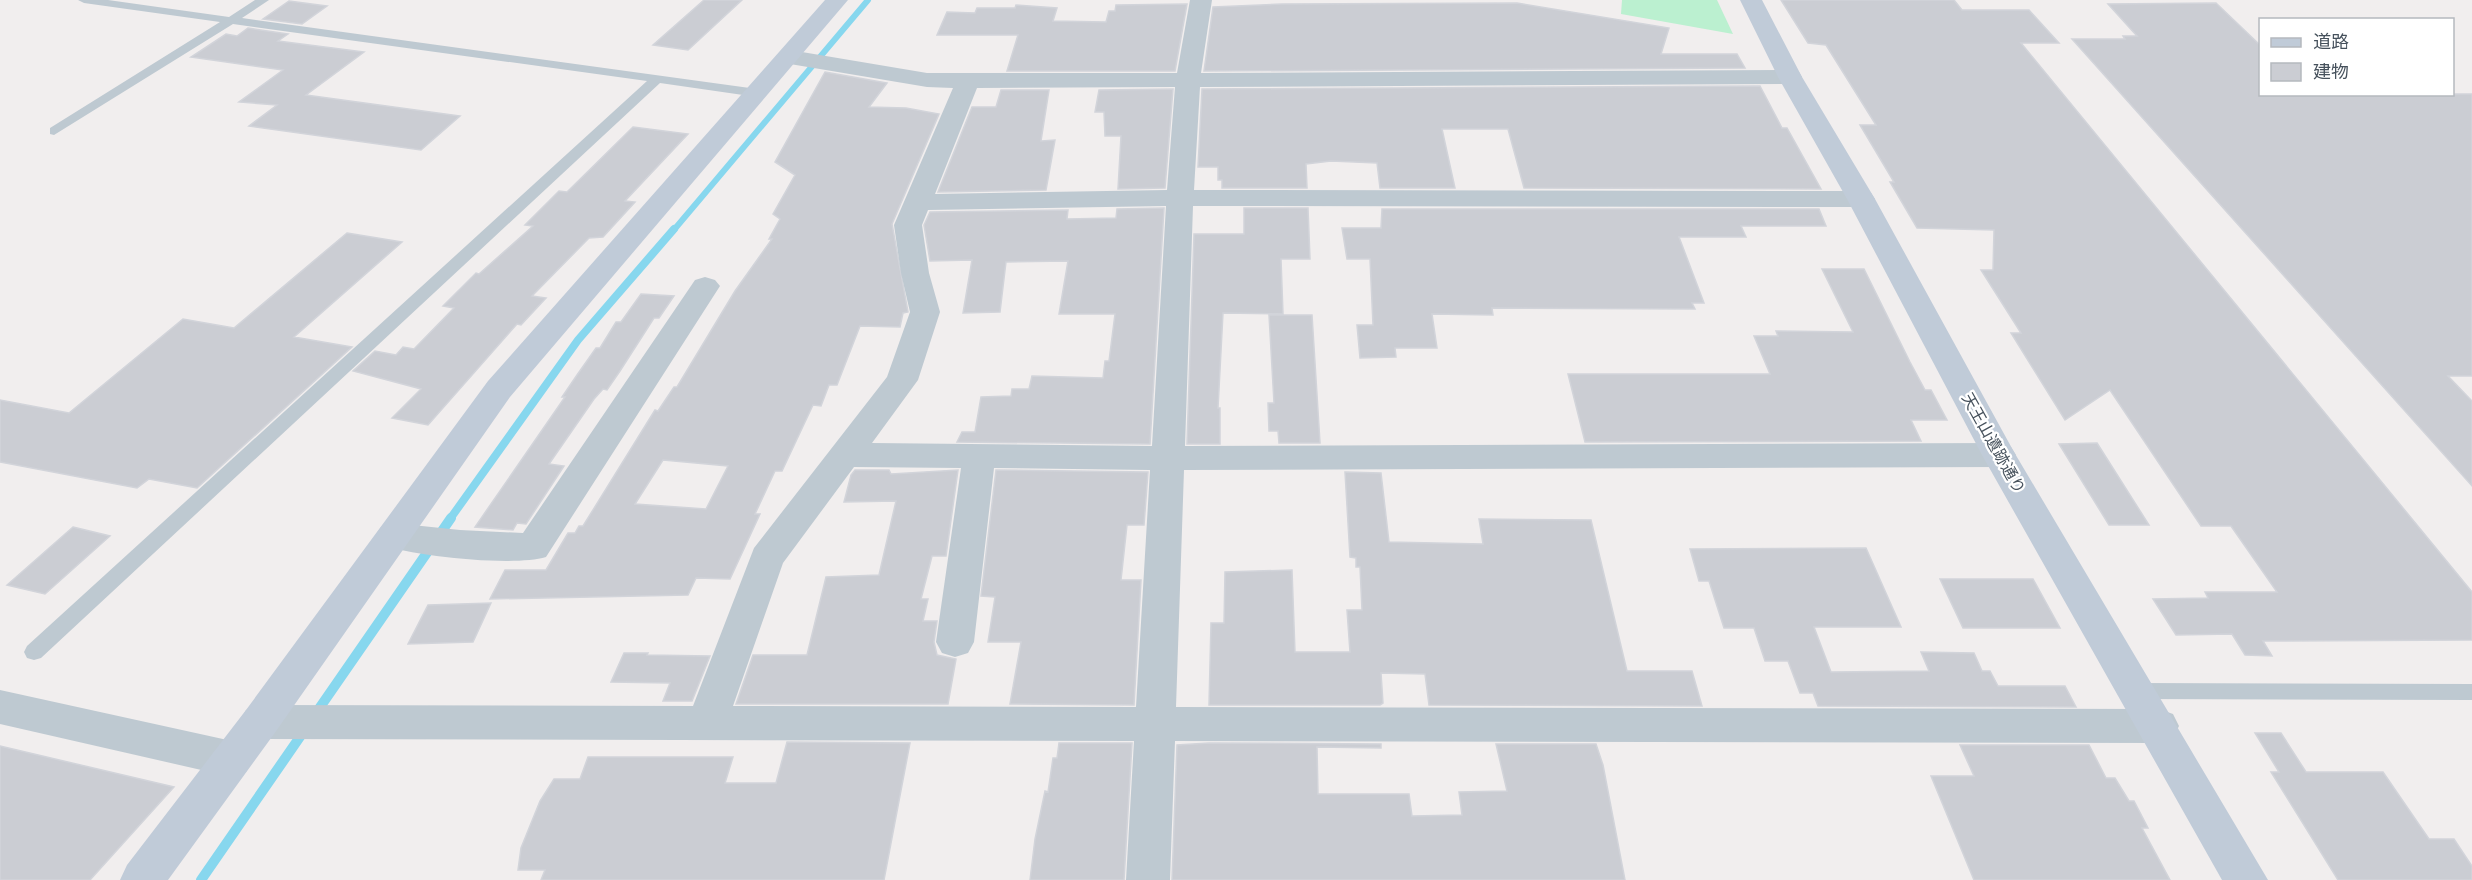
<svg xmlns="http://www.w3.org/2000/svg" width="2472" height="880" font-family="'IBM Plex Sans','Noto Sans JP',sans-serif">
<rect width="100%" height="100%" fill="#f1eeee"/>
<path fill="#bbf0d0" d="M1622 0H1717L1733 34 1621 14Z"/>
<g fill="none" stroke-linecap="round" stroke-linejoin="round">
<path stroke="#87d7ee" stroke-width="6" d="M673 231 868 0"/>
<path stroke="#87d7ee" stroke-width="8" d="M450 519 578 340 674 229"/>
<path stroke="#87d7ee" stroke-width="10" d="M316 713 451 518
M201 880 304 731"/>
</g>
<path fill="#cbcdd3" stroke="#d2d4da" stroke-width="1.5" fill-rule="evenodd" d="M704 0H742L688 50 653 45Z
M1781 0H1954L1962 10H2029L2059 43H2021L2472 592V640L2263 641 2272 656 2245 655 2232 634 2176 635 2153 599 2208 598 2205 592H2277L2231 526H2201L2110 390 2065 420 2011 333H2021L1981 270H1993L1994 230 1917 228 1890 182H1894L1860 125H1876L1826 45 1808 43Z
M289 1 327 6 302 24 263 19Z
M1517 3 1669 28 1661 54H1737L1745 68 1204 71 1213 7 1282 4Z
M2216 3 2260 45V94H2472V376H2448L2472 401V486L2072 39H2125L2123 36H2137L2108 4Z
M1187 4 1175 71H1007L1018 35H937L947 12 975 13 977 8H1015L1016 5 1057 8 1053 21 1106 22 1109 11H1115L1116 5Z
M248 28 288 34 278 41 364 52 306 95 460 116 421 150 249 126 277 105 239 102 283 70 191 57 226 34 237 36Z
M825 72 887 83 869 107 906 108 939 114 892 224 908 312 903 313 900 327 860 326 837 385H829L821 406 813 405 782 471H775L755 514H760L730 579 696 578 688 595 490 599 505 570H546L568 533H575L579 526H583L655 410 658 411 674 387H677L735 291 772 239H769L780 219 773 214 795 175 775 162ZM663 460 728 466 706 509 635 504Z
M1760 86 1782 128H1787L1821 189 1524 188 1508 129H1442L1455 188H1380L1377 163 1331 161 1306 164 1307 188H1222V180H1218V167H1198L1202 89Z
M1173 89 1165 188 1118 189 1121 136H1105L1104 112H1095L1099 90Z
M1001 90H1049L1041 141 1055 140 1046 190 938 192 972 107H996Z
M633 127 688 134 625 201 635 202 603 237 589 238 532 296 546 298 521 325 517 324 428 425 392 418 421 389 353 371 375 351 396 355 403 347 414 349 454 308 443 306 476 273 479 274 533 226 525 225 559 191 567 192Z
M1164 208 1150 444 957 442 962 432H975L981 397 1011 396 1012 389H1029L1032 376 1103 378 1105 361H1109L1115 314H1059L1068 261 1006 262 1000 312 963 313 972 260 930 261 924 225 930 212 1068 210 1067 219 1116 218 1117 209Z
M1244 208H1308L1310 259H1281L1283 314 1223 313 1218 408H1220V444H1187L1194 234H1244Z
M1382 209H1819L1826 226H1741L1746 237H1679L1704 303H1692L1695 309 1492 308 1493 315 1432 314 1437 348H1395L1396 357 1360 358 1357 325H1373L1370 259H1347L1342 228H1381Z
M347 233 402 242 294 337 352 347 197 488 149 479 137 488 0 462V400L69 413 183 319 234 328Z
M1822 269H1864L1910 362 1925 390H1931L1947 420H1911L1921 441 1585 442 1568 374H1770L1754 336H1778L1776 331 1853 332Z
M641 294 674 296 659 318H654L620 371 607 390 603 389 594 399 549 464 564 466 526 524 517 523 513 530 475 527 565 397H562L577 375 596 348H600L616 322H621Z
M1269 315H1312L1320 443H1279L1278 431H1269L1268 403H1274Z
M2097 443 2149 525H2109L2059 444Z
M855 470H889L891 474 958 470 946 556H932L921 599H928L923 621H937L934 642 937 655 956 659 948 704H736L753 655H807L826 577 879 575 896 501 844 502 851 475Z
M996 470 1148 472 1144 525H1127L1121 580H1141L1134 705 1010 704 1021 642H988L995 597 981 596Z
M1345 472 1381 473 1389 542 1483 544 1479 519 1591 520 1627 671H1692L1702 706 1429 705 1425 674 1381 673 1383 703 1380 705H1209L1211 623H1224L1225 572 1292 570 1295 652H1350L1347 610H1362L1360 567H1356V558L1350 557Z
M73 527 110 536 45 594 7 585Z
M1866 548 1901 627H1814L1831 672 1929 671 1921 652 1974 653 1982 671H1990L1998 686H2065L2076 707 1818 706 1813 693H1800L1788 661H1765L1754 628H1724L1709 581H1699L1690 549Z
M1940 579H2033L2060 628H1963Z
M491 603 473 642 408 644 428 605Z
M624 653H648L647 655 710 656 692 701H663L670 683 611 682Z
M2255 733H2281L2306 772H2383L2429 839H2454L2472 866V880H2338L2271 772H2279Z
M787 742 910 743 884 880H541L545 870H518L521 848 540 801 554 779H580L588 757H733L725 783H776Z
M1059 743H1132L1124 880H1030L1035 839 1045 791 1048 792 1053 758H1057Z
M1209 743 1381 744V748L1317 747 1318 794H1409L1412 816 1462 815 1459 792 1507 791 1496 744H1596L1603 765 1625 880H1172L1177 745Z
M1960 745H2089L2106 778H2115L2129 801H2134L2148 828H2142L2170 880H1974L1931 776H1974Z
M0 746 174 787 90 880H0Z"/>
<g fill="none" stroke-linecap="round" stroke-linejoin="round">
<path fill="#bec9d1" fill-rule="evenodd" d="M78 0H108L229 17 255 0H269L242 18 757 89 763 93 757 97 660 83 41 658 34 660 27 658 24 652 27 646 647 81 233 24 54 135 50 134V128L220 22 84 3Z
M2136 683 2472 684V700L2136 699 2129 697 2126 691 2129 685Z"/>
<path fill="#bec9d1" fill-rule="evenodd" d="M1190 0H1212L1201 73 1790 70 1799 72 1802 77 1799 82 1790 84 1200 87 1194 190 1861 191 1871 193 1875 199 1871 205 1861 207 1193 206 1185 446 1999 443 2011 447 2016 455 2011 463 1999 467 1184 470 1176 707 2159 709 2173 714 2179 726 2173 738 2159 743 1175 741 1170 880H1126L1134 741 260 739 246 734 240 722 246 710 260 705 693 706 754 548 887 377 910 312 901 273 894 225 953 88 927 87 790 64 782 62 778 57 782 52 790 50 927 73H1177ZM1175 87 1167 190 935 194 977 88ZM1166 206 1152 446 872 443 918 380 940 312 929 273 922 225 928 210ZM854 467 961 468 936 642 942 653 955 657 968 653 974 642 994 468 1150 470 1136 707 733 706 783 563Z
M705 277 715 280 720 286 546 557C512 567 415 556 381 545L375 536 381 527 393 523 460 530 523 533 695 280Z
M0 690 232 741 246 746 252 759 246 772 232 777 0 724Z"/>
<path fill="#c0cbd8" fill-rule="evenodd" d="M825 0H848L510 397 274 734 168 880H120L127 865 246 710 488 381Z
M1740 0H1762L1802 77 1875 199 2014 452 2268 880H2222L1982 455 1847 199 1778 77Z"/>
</g>
<g text-anchor="middle" stroke-width="4.5" stroke-linejoin="round" paint-order="stroke">
<g font-size="16" fill="#46515c" stroke="#fff">
<text transform="translate(1994 443) rotate(61)" y="6">天王山遺跡通り</text>
</g>
</g>
<rect x="2259" y="18" width="195" height="78" fill="#ffffff" stroke="#b5b9be" stroke-width="1.5"/>
<rect x="2271" y="38" width="30" height="9" fill="#c0cbd8" stroke="#b5b9be" stroke-width="1.5"/>
<text x="2313" y="48" font-size="18" fill="#46515c">道路</text>
<rect x="2271" y="63" width="30" height="18" fill="#cbcdd3" stroke="#b5b9be" stroke-width="1.5"/>
<text x="2313" y="78" font-size="18" fill="#46515c">建物</text>
</svg>
